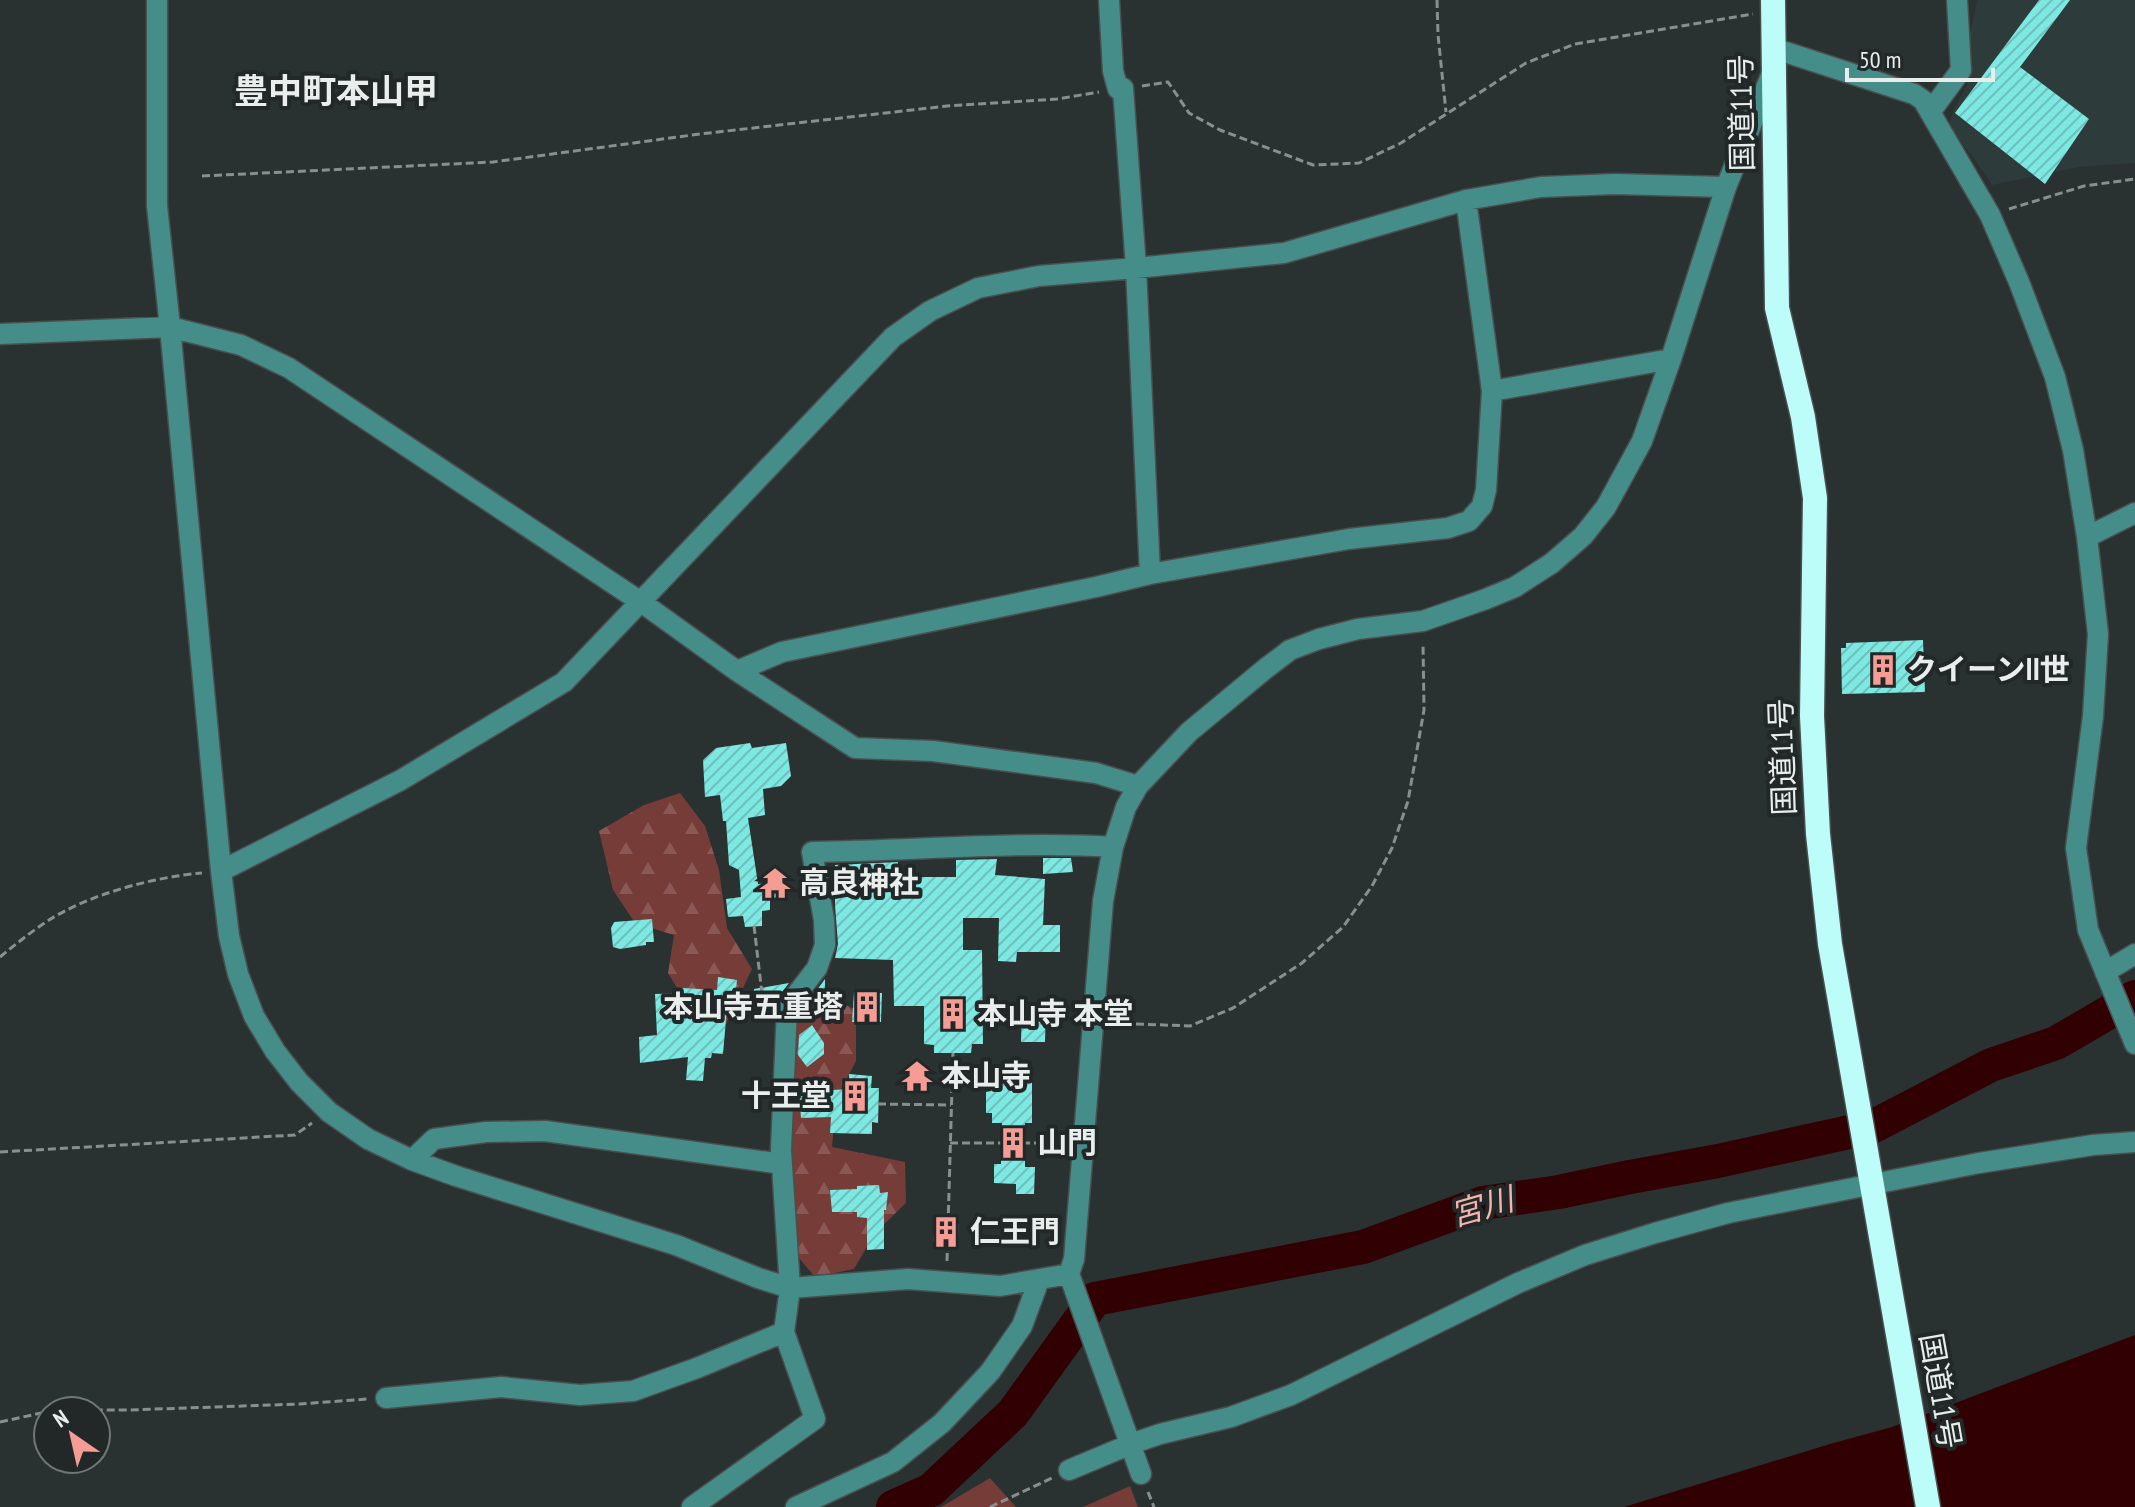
<svg xmlns="http://www.w3.org/2000/svg" width="2135" height="1507" font-family="'PT Sans Narrow','Noto Sans JP',sans-serif">
<defs>
<pattern id="forest-firs" width="22" height="20" patternUnits="userSpaceOnUse" patternTransform="scale(2)"><rect width="22" height="20" fill="#763c38"/><path d="M5 1l3.5 6h-7zM16 11l3.5 6h-7z" fill="#8a5855"/></pattern>
<pattern id="building-hatch" width="6" height="6" patternUnits="userSpaceOnUse" patternTransform="scale(2)"><rect width="6" height="6" fill="#7ce9e3"/><path d="M-1 1l2-2M0 6l6-6M5 7l2-2" fill="none" stroke="#6ec0bc"/></pattern>
</defs>
<rect width="100%" height="100%" fill="#2a3131"/>
<path fill="#2d3c3b" d="M1977 0H2135V163L2078 167 1992 185 1973 157 1948 126 1954 109 1967 85 1968 43Z"/>
<path fill="url(#forest-firs)" d="M680 793 705 826 719 870 727 928 752 969 726 1024 696 1019 668 973 674 935 635 923 613 890 599 831 644 805Z
M813 989 856 1010V1061L836 1099 832 1147 905 1162 906 1203 875 1233 854 1269 815 1277 793 1251 791 1012Z"/>
<path fill="#763c38" d="M990 1478 1016 1507H941Z
M1130 1486 1138 1507H1083Z"/>
<path fill="#300002" d="M2135 1335V1507H1624L1830 1444 1892 1427Z"/>
<g fill="none" stroke-linecap="round" stroke-linejoin="round">
<path stroke="#300002" stroke-width="34" d="M893 1507 931 1490 1013 1413 1095 1299 1363 1247 1483 1203 1559 1192 1630 1177 1718 1161 1872 1127 1991 1065 2056 1043 2135 997"/>
</g>
<path fill="url(#building-hatch)" d="M2039 0H2070L2020 67 2089 119 2045 184 1955 113Z
M1923 640 1925 692 1842 694 1841 648H1846V643Z
M750 743 752 748 786 743 791 776 781 786 763 789 765 815 748 818 758 884 782 882V897L770 898V910L762 911V926L745 927 743 916 728 917 726 899 741 897 739 870 729 865 726 821H723L720 795 705 797 703 760 716 748Z
M1043 858H1071L1073 872 1043 874Z
M997 859 995 875 1045 879 1043 925H1060V952H1017L1016 962 998 961 999 918H963V950H982L983 1044H972L971 1053H934V1045L924 1044V1006H894L893 960 835 958 838 944 835 905V865L898 862 897 877H956V860Z
M652 919 654 942H646V945L620 949 613 947 611 928 614 922Z
M718 977 737 980 735 998 728 997 723 1054 712 1053 711 1058H705L703 1081 686 1080 688 1057 640 1063 639 1037 657 1035 655 994 682 993V988L717 990Z
M825 979V998H811Z
M789 983 779 996H775L776 1002 756 1005 754 989Z
M854 992 882 993 881 1022H852Z
M1022 1005H1046L1045 1042H1021Z
M812 1025 824 1043V1054L807 1067 798 1055 799 1035Z
M849 1074 872 1076 871 1088H879L878 1123 872 1122V1134L830 1133 831 1117 801 1118 799 1092 849 1089Z
M992 1081 1032 1082V1123H1025V1167H1035L1034 1194H1016V1184L994 1183V1164H1001L1002 1123H992V1113H986V1092L991 1091Z
M879 1185 880 1193 888 1192 886 1210H884V1249L867 1250V1218L857 1217V1212H832L830 1190 857 1189V1186Z
M935 1222 959 1224 958 1242 933 1241Z"/>
<g fill="none" stroke-linecap="round" stroke-linejoin="round">
<defs>
<path id="minor" d="M157 0V206L170 327 221 871 229 936 238 974 254 1016 275 1051 299 1082 329 1112 368 1139 412 1160 456 1176 676 1245 758 1278 790 1288 908 1279 1000 1286 1069 1274
M1109 0 1113 71 1118 89
M1773 48 1914 94 1923 100 1990 215 2019 282 2055 377 2073 450 2087 537 2098 634 2093 716 2076 848 2088 930 2135 1044
M1123 88 1136 268 1150 574
M1931 111 1961 70 1957 0
M0 334 170 327 241 345 289 368 641 602 737 671 855 748 933 751 1096 773 1138 786
M1492 391 1671 359
M2087 537 2135 513
M737 671 782 652 1096 587 1150 574 1349 539 1448 528 1469 521 1482 506 1486 490 1492 391 1466 200
M221 871 401 780 564 682 893 337 930 311 978 288 1039 276 1136 268 1284 253 1466 200 1541 187 1615 184 1726 187
M2105 972 2135 954
M412 1160 434 1139 486 1132 545 1131 782 1164
M386 1398 501 1387 580 1395 633 1391 697 1368 784 1332 790 1288 781 1150 787 1007 817 968 825 945 824 920 812 852C912 851 1013 841 1113 847
M1069 1470 1131 1444 1160 1434 1231 1417 1291 1395 1518 1283 1585 1255 1655 1233 1728 1213 1979 1163 2093 1145 2135 1142
M1141 1474 1069 1274 1074 1259 1103 901 1113 847 1126 807 1138 786 1189 732 1265 669 1290 650 1319 639 1358 629 1423 621 1486 599 1515 587 1552 563 1583 536 1606 507 1642 441 1671 359 1726 187 1772 73
M692 1507 815 1419 784 1332
M796 1507 893 1462 942 1423 990 1372 1022 1326 1039 1280"/>
<path id="highway" d="M1773 0 1777 308 1803 417 1815 498 1812 716 1818 834 1830 944 1928 1507"/>
</defs>
<use href="#minor" stroke="#494f4f" stroke-width="23"/>
<use href="#highway" stroke="#494f4f" stroke-width="27"/>
<path stroke="#898f8f" stroke-width="3" stroke-dasharray="8 4" stroke-linecap="butt" d="M1437 0 1438 35 1446 112
M1142 86 1168 82 1189 113 1220 130 1313 165 1359 163 1401 143 1526 63 1575 44 1753 14
M202 176 493 162 700 134 947 106 1057 99 1099 92
M2009 209 2084 186 2135 179
M754 926 765 1019
M0 957C16 944 32 931 49 920 90 894 154 877 202 873
M1112 1023 1190 1026 1233 1008 1302 963 1343 927 1372 886 1392 848 1408 801 1424 710 1423 643
M878 1104 951 1105
M950 1143H1063
M0 1152 295 1135 312 1123
M947 1261 953 1053
M0 1422 55 1410H129L300 1404 367 1399
M1148 1492 1154 1507
M990 1507 1052 1478"/>
<use href="#minor" stroke="#458d89" stroke-width="20"/>
<use href="#highway" stroke="#bcfdf9" stroke-width="24"/>
</g>
<defs>
<symbol id="building-bare" viewBox="-9 -9 18 18"><path d="M-4-6H4V6H1V3H-1V6H-4ZM-2.5-4.3h1.7v1.8h-1.7ZM.8-4.3h1.7v1.8H.8ZM-2.5-1h1.7V.8h-1.7ZM.8-1h1.7V.8H.8Z" fill="#f59c95" stroke="#212827" stroke-width="2.5" paint-order="stroke"/></symbol>
<symbol id="temple-bare" viewBox="-9 -9 18 18"><path d="M0-6L5-2H3V0L6.5 2.5H4V6H1.5V3h-3V6H-4V2.5H-6.5L-3 0V-2H-5Z" fill="#f59c95" stroke="#212827" stroke-width="2.5" paint-order="stroke"/></symbol>
</defs>
<g fill-rule="evenodd">
<use href="#building-bare" x="1861" y="648" width="44" height="44"/>
<use href="#temple-bare" x="753" y="861" width="44" height="44"/>
<use href="#building-bare" x="845" y="985" width="44" height="44"/>
<use href="#building-bare" x="931" y="992" width="44" height="44"/>
<use href="#temple-bare" x="895" y="1054" width="44" height="44"/>
<use href="#building-bare" x="833" y="1074" width="44" height="44"/>
<use href="#building-bare" x="991" y="1121" width="44" height="44"/>
<use href="#building-bare" x="924" y="1210" width="44" height="44"/>
</g>
<g text-anchor="middle" stroke-width="8" stroke-linejoin="round" paint-order="stroke">
<g font-size="30" fill="#e9eeed" stroke="#212827">
<text transform="translate(1742 113) rotate(-91)" y="10">国道11号</text>
<text transform="translate(1783 757) rotate(-92)" y="10">国道11号</text>
<text transform="translate(1940 1391) rotate(80)" y="10">国道11号</text>
</g>
<g font-size="30" font-weight="bold" fill="#e9eeed" stroke="#212827" text-anchor="start">
<text x="1907" y="680">クイーンII世</text>
<text x="799" y="893">高良神社</text>
<text x="843" y="1017" text-anchor="end">本山寺五重塔</text>
<text x="977" y="1024">本山寺 本堂</text>
<text x="941" y="1086">本山寺</text>
<text x="831" y="1106" text-anchor="end">十王堂</text>
<text x="1037" y="1153">山門</text>
<text x="970" y="1242">仁王門</text>
</g>
<g font-size="32" font-style="italic" fill="#f7b4ae" stroke="#212827">
<text transform="translate(1482 1207) rotate(-16)" y="11">宮川</text>
</g>
<g font-size="34" font-weight="bold" fill="#e9eeed" stroke="#212827">
<text x="336" y="103">豊中町本山甲</text>
</g>
</g>
<g transform="translate(72 1435) rotate(326)"><circle r="38" fill="#212827" stroke="#717776" stroke-width="2"/>
<path d="M0-6L14 30L0 20L-14 30Z" fill="#f59c95"/>
<text y="-12" font-size="22" font-weight="bold" text-anchor="middle" fill="#e9eeed">N</text>
</g>
<path d="M1847 68v12h146v-12" fill="none" stroke="#e9eeed" stroke-width="4"/>
<text x="1859" y="68" font-size="24" fill="#e9eeed" stroke="#212827" stroke-width="6" paint-order="stroke">50 m</text>
</svg>
